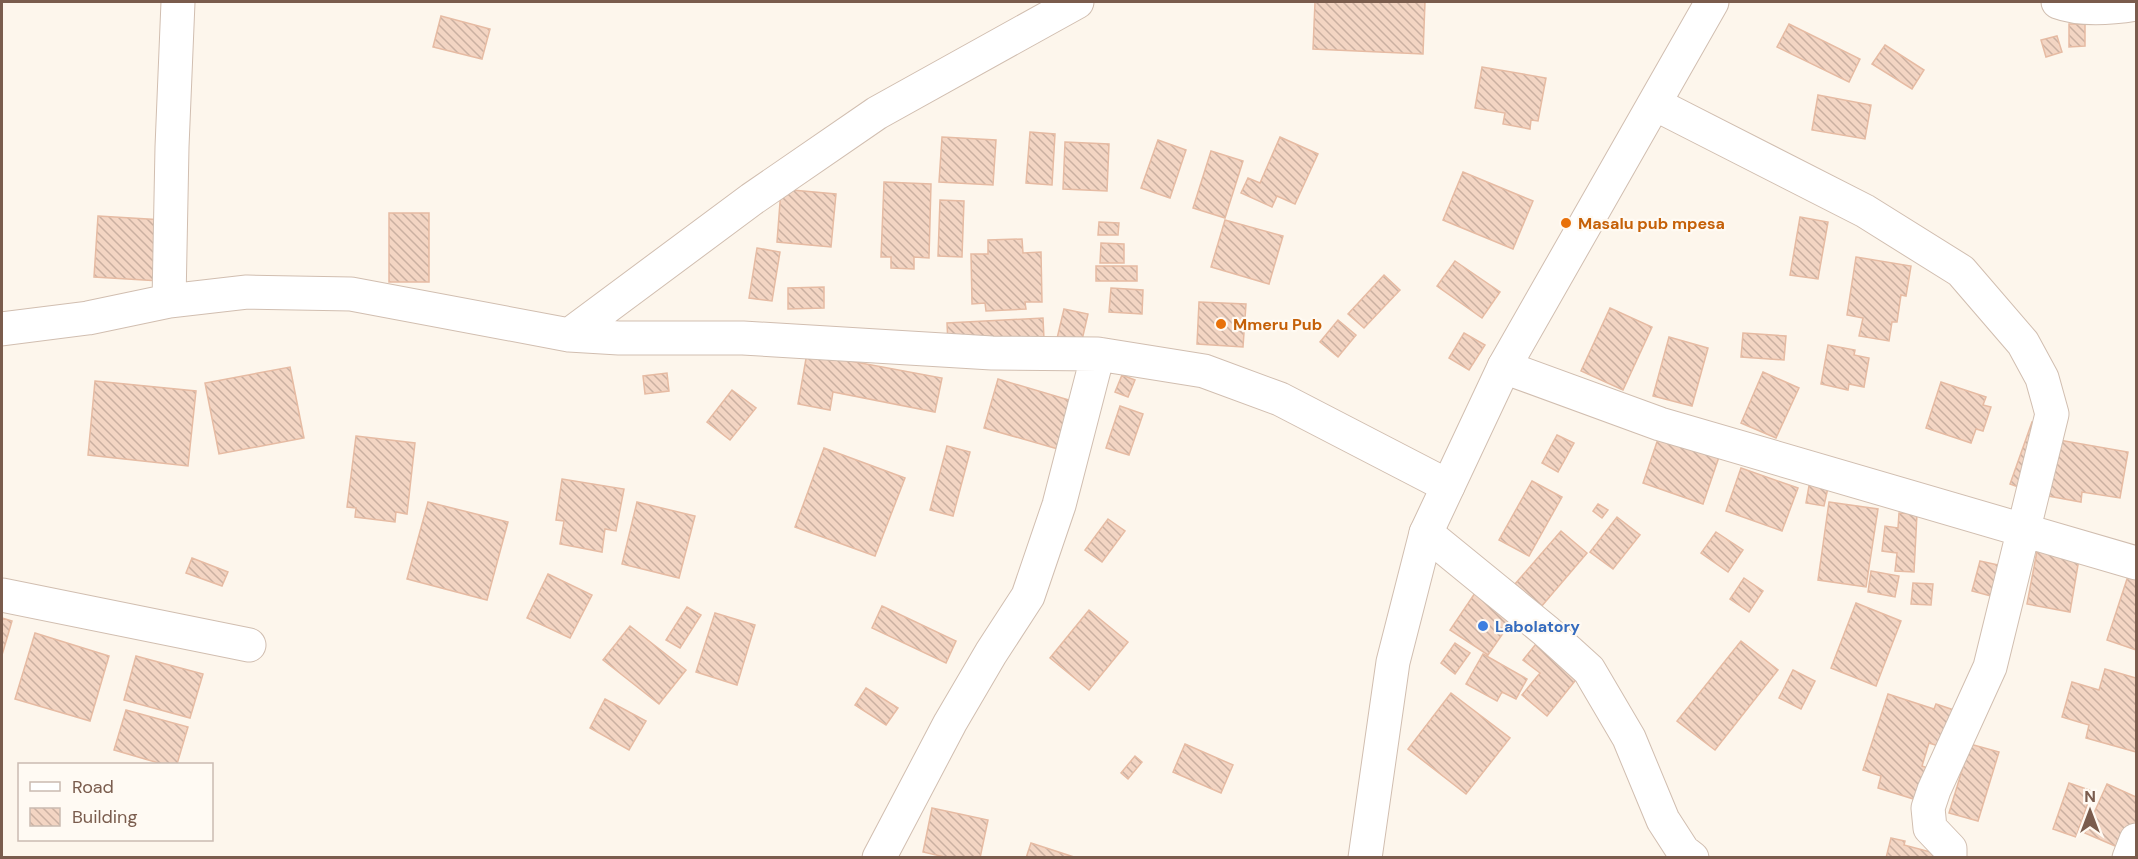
<svg xmlns="http://www.w3.org/2000/svg" width="2138" height="859" font-family="'DM Sans',sans-serif">
<defs>
<pattern id="building-back-hatch" width="6" height="6" patternUnits="userSpaceOnUse" patternTransform="scale(1.5)"><rect width="6" height="6" fill="#f3d5c3"/><path d="M-1 5l2 2M0 0l6 6M5-1l2 2" fill="none" stroke="#cab0a1"/></pattern>
</defs>
<rect width="100%" height="100%" fill="#fdf6ec"/>
<path fill="url(#building-back-hatch)" stroke="#e6bba3" stroke-width="1.5" d="M1315 2H1425L1423 54 1313 49Z
M441 16 490 29 482 59 433 47Z
M1789 24 1860 59 1849 82 1777 47Z
M2069 24H2085V46L2069 47Z
M2057 36 2062 52 2046 57 2041 40Z
M1885 45 1924 70 1912 89 1872 64Z
M1482 67 1546 78 1538 121 1531 120 1530 129 1503 124 1505 113 1475 108Z
M1818 95 1871 105 1865 139 1812 130Z
M1030 132 1055 134 1052 185 1026 183Z
M942 137 996 140 993 185 939 182Z
M1280 137 1318 154 1295 204 1277 196 1272 207 1241 193 1248 178 1260 183Z
M1158 140 1186 150 1170 198 1141 188Z
M1065 142 1109 144 1107 191 1063 189Z
M1211 151 1243 161 1225 218 1193 208Z
M1463 172 1533 201 1513 249 1443 220Z
M884 182 931 184 929 258 914 257V269L891 268V257H881Z
M781 189 836 194 831 247 777 242Z
M940 200 964 201 962 257 938 256Z
M389 213H429V282H389Z
M98 216 164 220 160 281 94 277Z
M1800 217 1828 222 1818 279 1790 275Z
M1225 220 1283 236 1269 284 1211 267Z
M1099 222 1119 223 1118 235H1098Z
M1022 239 1023 253 1041 252 1042 302H1025L1026 309 986 311 985 303 972 304 971 254H988V240Z
M1101 243 1124 244V263H1100Z
M757 248 780 252 772 301 749 298Z
M1856 257 1911 266 1906 296 1901 295 1897 322H1892L1889 341 1859 336 1863 318 1847 315Z
M1455 261 1500 292 1482 318 1437 286Z
M1096 266H1137V281H1096Z
M1384 275 1400 290 1364 328 1348 314Z
M824 287V308L788 309V288Z
M1111 288 1143 290 1142 314 1109 312Z
M1199 302 1246 304 1243 347 1197 344Z
M1610 308 1652 327 1623 390 1581 371Z
M1064 309 1088 314 1079 353 1055 347Z
M1043 318 1044 339 948 345 947 323Z
M1338 320 1356 335 1338 357 1320 342Z
M1464 333 1485 345 1469 370 1449 358Z
M1743 333 1786 336 1784 360 1741 357Z
M1669 337 1708 348 1692 406 1653 396Z
M1828 345 1855 350 1854 355 1869 358 1864 387 1849 384 1848 390 1821 384Z
M807 353 942 378 935 412 833 392 830 410 798 404Z
M290 367 304 438 219 454 205 383Z
M1763 372 1799 388 1776 438 1741 423Z
M667 373 669 391 645 394 643 376Z
M1122 375 1135 380 1128 397 1115 392Z
M998 379 1079 403 1065 451 984 428Z
M95 381 196 391 188 466 88 455Z
M1941 382 1986 397 1983 405 1991 407 1983 431 1976 429 1971 443 1926 428Z
M732 390 756 408 730 440 707 422Z
M1120 406 1143 414 1129 455 1106 448Z
M2032 422 2047 427 2027 490 2010 484Z
M1557 435 1574 443 1558 472 1542 463Z
M356 436 415 443 407 514 396 512 395 522 355 517 356 508 347 507Z
M1659 436 1719 457 1703 504 1643 483Z
M2059 440 2128 452 2120 498 2082 492 2081 502 2042 495Z
M947 446 970 452 953 516 930 510Z
M824 448 905 478 875 556 795 527Z
M1741 468 1798 488 1782 531 1726 511Z
M562 479 624 489 616 531 605 529 602 552 560 544 564 521 556 520Z
M1810 480 1829 483 1824 506 1806 503Z
M1532 481 1562 497 1529 556 1499 540Z
M428 502 508 522 487 600 407 579Z
M637 502 695 516 679 578 622 564Z
M1829 502 1878 509 1866 587 1818 580Z
M1598 504 1608 510 1602 518 1593 511Z
M1899 513 1917 514 1914 572 1895 571 1897 553 1882 551 1885 526 1898 528Z
M1617 517 1640 535 1613 569 1590 552Z
M1108 519 1125 531 1102 562 1085 550Z
M1561 531 1587 553 1541 607 1515 584Z
M1716 532 1743 550 1728 572 1701 553Z
M2037 551 2079 559 2070 612 2027 604Z
M192 558 228 572 222 586 186 573Z
M1980 561 2003 566 1995 597 1972 591Z
M1871 571 1899 576 1895 597 1868 592Z
M548 574 592 595 570 638 527 618Z
M2128 576 2136 578V650L2107 640Z
M1744 578 1763 591 1749 612 1730 599Z
M1913 583 1933 584 1931 605 1911 604Z
M1477 590 1515 616 1488 655 1450 630Z
M1856 603 1901 621 1876 686 1831 668Z
M882 606 956 641 946 663 872 628Z
M687 607 701 615 680 648 666 640Z
M1089 610 1128 642 1089 690 1050 658Z
M715 613 755 625 737 685 696 672Z
M2 618 12 621 2 655Z
M630 626 686 670 659 704 603 660Z
M35 633 109 656 90 721 15 699Z
M1540 639 1583 671 1547 716 1522 695 1540 673 1523 660Z
M1741 641 1778 670 1715 750 1677 721Z
M1455 643 1470 653 1455 674 1441 663Z
M1483 654 1527 679 1516 699 1502 692 1497 701 1466 684Z
M136 656 203 674 190 718 124 700Z
M2105 669 2136 678V752L2086 738 2089 725 2062 717 2072 682 2099 690Z
M1793 670 1815 681 1801 709 1779 698Z
M866 688 898 708 886 725 855 705Z
M1451 693 1510 738 1466 794 1408 749Z
M1888 694 1934 709 1936 704 1957 711 1945 748 1929 743 1922 766 1933 770 1923 802 1878 788 1881 776 1863 770Z
M605 699 646 721 629 750 590 728Z
M126 710 188 727 177 764H162L114 750Z
M1185 744 1233 765 1221 793 1173 772Z
M1970 744 1999 752 1978 821 1949 813Z
M1135 756 1142 762 1128 779 1121 773Z
M2069 783 2092 791 2076 837 2053 829Z
M2107 784 2136 797V836L2129 852 2085 833Z
M932 808 988 820 980 858H949L923 852Z
M1891 838 1905 841 1904 845 1938 854 1937 858H1886Z
M1031 843 1077 858H1026Z"/>
<g fill="none" stroke-linecap="round" stroke-linejoin="round">
<defs>
<path id="minor" d="M2058 2C2082 11 2112 8 2136 4
M1655 104 1865 211 1961 271 2023 343 2042 378 2052 414 1990 667 1934 790 1928 808 1930 828 1950 849V858
M169 301 172 147 178 2
M2 329 88 318 169 301 247 292 351 294 569 335 619 338H743L992 353 1098 354 1204 371 1280 399 1448 486
M569 335 752 199 877 113 1077 2
M1504 367 1660 424 2136 563
M1426 533 1546 631 1589 670 1629 738 1663 820 1683 851 1692 858
M2 595 249 645
M879 858 950 723 991 653 1028 596 1059 505 1098 354
M2129 858 2136 840"/>
<path id="tertiary" d="M1365 858 1393 662 1426 533 1504 367 1712 2"/>
</defs>
<use href="#minor" stroke="#d1beb0" stroke-width="35"/>
<use href="#tertiary" stroke="#d1beb0" stroke-width="35"/>
<use href="#minor" stroke="#fff" stroke-width="33"/>
<use href="#tertiary" stroke="#fff" stroke-width="33"/>
</g>
<g fill="#e8710a" stroke="#fffaf3" stroke-width="2">
<circle cx="1566" cy="223" r="6"/>
<circle cx="1221" cy="324" r="6"/>
</g>
<circle fill="#3f7fe0" stroke="#fffaf3" stroke-width="2" cx="1483" cy="626" r="6"/>
<g text-anchor="middle" stroke-width="4.5" stroke-linejoin="round" paint-order="stroke">
<g font-size="16" font-weight="bold" fill="#c56008" stroke="#fffaf3" text-anchor="start">
<text x="1578" y="229">Masalu pub mpesa</text>
<text x="1233" y="330">Mmeru Pub</text>
</g>
<g font-size="16" font-weight="bold" fill="#366cbe" stroke="#fffaf3" text-anchor="start">
<text x="1495" y="632">Labolatory</text>
</g>
</g>
<rect width="2138" height="859" fill="none" stroke="#7a5c4d" stroke-width="6"/>
<rect x="18" y="763" width="195" height="78" fill="#fffaf3" stroke="#cabbb1" stroke-width="1.5"/>
<rect x="30" y="782" width="30" height="9" fill="#ffffff" stroke="#cabbb1" stroke-width="1.5"/>
<text x="72" y="793" font-size="18" fill="#7a5c4d">Road</text>
<rect x="30" y="808" width="30" height="18" fill="url(#building-back-hatch)" stroke="#cabbb1" stroke-width="1.5"/>
<text x="72" y="823" font-size="18" fill="#7a5c4d">Building</text>
<g transform="translate(2090 811)" stroke="#fffaf3" stroke-width="4.5" paint-order="stroke">
<path d="M0-4.5L10 22L0 15L-10 22Z" fill="#7a5c4d"/>
<text y="-9" font-size="16" font-weight="bold" text-anchor="middle" fill="#7a5c4d">N</text>
</g>
</svg>
